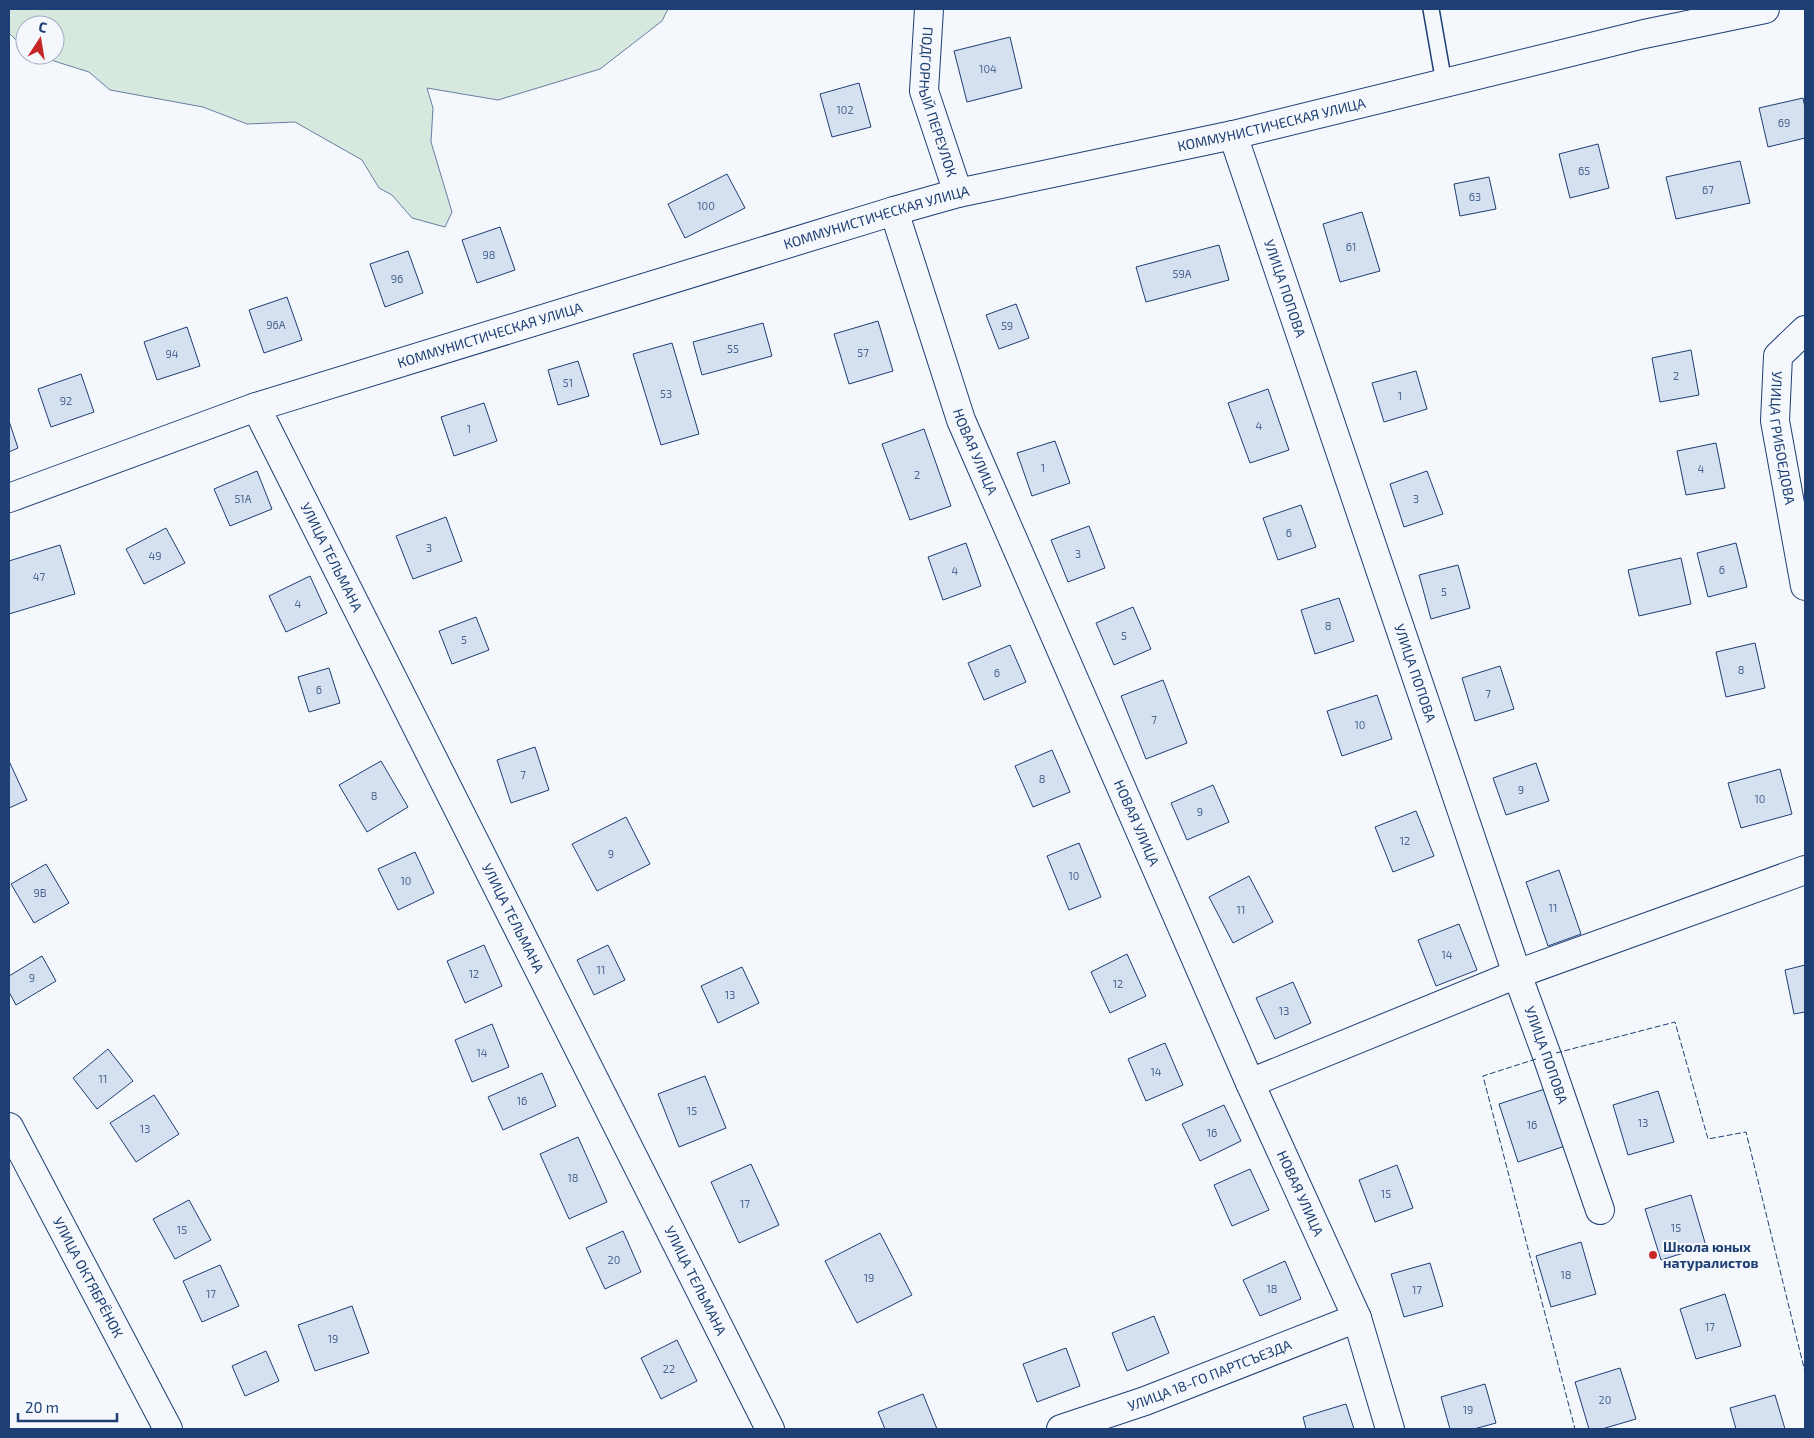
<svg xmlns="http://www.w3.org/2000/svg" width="1814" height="1438" font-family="'Exo 2',sans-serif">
<rect width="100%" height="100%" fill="#f4f7fb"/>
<path fill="#d7e8df" stroke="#687fa3" d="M9 9H668L662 21 600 69 498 100 427 88 433 108 431 142 452 212 445 227 412 218 392 195 379 188 362 160 295 122 247 124 203 107 110 90 89 72 54 61 40 55H55V25H25V48L23 47 9 33Z"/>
<path fill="#d5e0f0" stroke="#1d3f73" d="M1010 37 1022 88 967 102 954 51Z
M859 83 871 127 832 137 820 94Z
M1803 98 1805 108V138L1768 147 1759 108Z
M1598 144 1609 188 1570 198 1559 154Z
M1740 161 1750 203 1676 219 1666 177Z
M727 174 745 208 685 238 668 204Z
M1489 177 1496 209 1460 216 1454 184Z
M1362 212 1380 271 1340 282 1323 224Z
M500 227 515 270 477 283 462 240Z
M1219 245 1229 280 1146 302 1136 267Z
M408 251 423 293 385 307 370 264Z
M287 297 302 340 264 353 249 310Z
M1016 304 1029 338 999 349 986 315Z
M878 321 893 371 849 384 834 334Z
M763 323 772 356 702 375 693 342Z
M187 327 200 366 157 380 144 342Z
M672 343 699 434 661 445 633 354Z
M1691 350 1699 395 1660 402 1652 358Z
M578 361 589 396 558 405 548 370Z
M1416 371 1427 409 1384 422 1372 383Z
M81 374 94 412 51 427 38 389Z
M1268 389 1289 450 1250 463 1228 403Z
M484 403 497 441 454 456 441 417Z
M9 421 18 448 9 452Z
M924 429 951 506 910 520 882 444Z
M1055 441 1070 483 1032 496 1017 453Z
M1716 443 1725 488 1686 495 1677 451Z
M257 471 272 509 230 526 214 489Z
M1427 471 1443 514 1404 527 1390 484Z
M1301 505 1316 547 1278 560 1263 518Z
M446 517 462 561 413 579 396 536Z
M1089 526 1105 568 1068 582 1051 540Z
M166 528 185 563 144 584 126 549Z
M966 543 981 586 943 600 928 557Z
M1736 543 1747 587 1708 597 1697 553Z
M60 545 75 594 9 614V561Z
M1681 558 1691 604 1639 616 1628 570Z
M1458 565 1470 608 1431 619 1419 575Z
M310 576 327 613 286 632 269 596Z
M1339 598 1354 641 1315 654 1301 610Z
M1133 607 1151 649 1114 665 1096 623Z
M476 617 489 650 452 664 439 631Z
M1755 643 1765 688 1726 697 1716 652Z
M1010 645 1026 682 984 700 968 663Z
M1500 666 1514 709 1475 721 1462 678Z
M329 668 340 703 309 712 298 677Z
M1163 680 1187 743 1146 759 1121 696Z
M1377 695 1392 739 1342 756 1327 711Z
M535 747 549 790 511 803 497 760Z
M1052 750 1070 792 1033 807 1015 766Z
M9 761 27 800 9 808Z
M381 761 408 807 367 832 339 785Z
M1536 763 1549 801 1506 815 1493 778Z
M1780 769 1792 814 1741 828 1728 783Z
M1213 785 1229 822 1187 840 1171 803Z
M1416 811 1434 856 1393 872 1375 827Z
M626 817 650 864 597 891 572 844Z
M1079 843 1101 897 1069 910 1047 856Z
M415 852 434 893 398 910 378 869Z
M46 864 69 903 34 923 11 884Z
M1559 870 1581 934 1548 946 1526 882Z
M1249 876 1273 922 1233 943 1209 897Z
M1459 924 1477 970 1436 986 1418 940Z
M484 945 502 986 465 1003 447 961Z
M608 945 625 980 594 995 577 960Z
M1127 954 1146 996 1110 1013 1091 972Z
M42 956 56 981 16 1005 9 992V976Z
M1805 965V1012L1794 1014 1785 970Z
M742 967 759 1003 718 1023 701 986Z
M1293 982 1311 1023 1275 1039 1256 998Z
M492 1024 509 1067 472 1082 455 1040Z
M1165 1043 1183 1085 1146 1101 1128 1059Z
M108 1049 133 1081 97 1109 73 1078Z
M542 1073 556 1106 503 1130 488 1097Z
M705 1076 726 1128 679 1147 658 1094Z
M1545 1089 1565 1146 1518 1162 1499 1104Z
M1658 1091 1674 1142 1628 1155 1613 1105Z
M154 1095 179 1134 136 1162 110 1123Z
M1224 1105 1241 1141 1200 1161 1182 1124Z
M578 1137 607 1202 569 1219 540 1154Z
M751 1164 779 1225 739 1243 711 1182Z
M1397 1165 1413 1208 1375 1222 1359 1180Z
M1250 1169 1269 1210 1232 1226 1214 1185Z
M1691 1195 1706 1246 1661 1260 1645 1209Z
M189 1200 211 1240 175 1259 153 1219Z
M623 1231 641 1272 605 1289 586 1248Z
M880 1233 912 1295 857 1323 825 1261Z
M1581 1242 1596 1294 1551 1307 1536 1256Z
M1285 1261 1301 1299 1260 1316 1243 1280Z
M1430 1263 1443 1306 1404 1317 1391 1274Z
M220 1265 239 1306 202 1322 183 1281Z
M1725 1294 1741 1346 1696 1359 1680 1309Z
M352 1306 369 1353 315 1371 298 1325Z
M1154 1316 1169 1353 1127 1371 1112 1333Z
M677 1340 697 1381 661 1399 641 1358Z
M1066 1348 1080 1386 1037 1402 1023 1364Z
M266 1351 279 1381 245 1396 232 1366Z
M1620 1368 1636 1419 1602 1429H1589L1575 1382Z
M1485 1384 1496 1423 1474 1429H1450L1441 1397Z
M923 1394 937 1429H885L878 1412Z
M1775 1395 1785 1429H1736L1730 1408Z
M1346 1404 1354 1429H1306L1303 1417Z"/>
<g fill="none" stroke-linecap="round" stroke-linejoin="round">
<defs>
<path id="service" d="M1431 9 1444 83"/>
<g id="minor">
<path id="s1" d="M929 9 924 91 958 193"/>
<path id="s2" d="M1233 135 1517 974 1547 1056 1600 1210"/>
<path id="s3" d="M894 211 961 420 1250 1083 1357 1318 1390 1429"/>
<path id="s4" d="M1805 330 1778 356 1775 421 1805 586"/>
<path id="s5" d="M256 407 770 1429"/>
<path id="s6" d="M9 498 256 407 894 211 958 193 1233 135 1644 34 1765 9"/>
<path d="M1250 1083 1517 974 1805 870"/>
<path id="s7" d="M1061 1429 1145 1401 1357 1318"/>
</g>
<g id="tertiary">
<path id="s8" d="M9 1127 168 1429"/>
</g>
</defs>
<use href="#service" stroke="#1d3f73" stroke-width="18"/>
<use href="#minor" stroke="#1d3f73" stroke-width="30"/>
<use href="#tertiary" stroke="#1d3f73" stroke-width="30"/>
<use href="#service" stroke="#f4f7fb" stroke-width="15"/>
<use href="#minor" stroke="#f4f7fb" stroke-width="28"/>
<use href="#tertiary" stroke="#f4f7fb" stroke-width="28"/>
<path stroke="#1d3f73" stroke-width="1" stroke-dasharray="6 2.5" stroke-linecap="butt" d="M1556 1053 1675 1022 1708 1139 1746 1132 1805 1372
M1536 1059 1483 1076 1575 1429"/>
</g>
<circle fill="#c62828" stroke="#f4f7fb" stroke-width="2" cx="1653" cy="1255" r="5"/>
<g text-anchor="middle" stroke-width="4" stroke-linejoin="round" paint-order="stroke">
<g font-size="11" fill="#4b6792">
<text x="988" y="73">104</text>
<text x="845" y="114">102</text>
<text x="1784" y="127">69</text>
<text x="1584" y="175">65</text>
<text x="1708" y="194">67</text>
<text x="1475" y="201">63</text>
<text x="706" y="210">100</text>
<text x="1351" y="251">61</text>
<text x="489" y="259">98</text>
<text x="1182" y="278">59А</text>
<text x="397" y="283">96</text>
<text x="276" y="329">96А</text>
<text x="1007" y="330">59</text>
<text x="733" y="353">55</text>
<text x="863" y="357">57</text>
<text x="172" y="358">94</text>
<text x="1676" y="380">2</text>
<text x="568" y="387">51</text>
<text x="666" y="398">53</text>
<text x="1400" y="400">1</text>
<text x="66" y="405">92</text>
<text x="1259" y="430">4</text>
<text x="469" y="433">1</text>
<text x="1043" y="472">1</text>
<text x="1701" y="473">4</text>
<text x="917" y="479">2</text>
<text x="243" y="503">51А</text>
<text x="1416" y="503">3</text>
<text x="1289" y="537">6</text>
<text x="429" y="552">3</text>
<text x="1078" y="558">3</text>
<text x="155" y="560">49</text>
<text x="1722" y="574">6</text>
<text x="955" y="575">4</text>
<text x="39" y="581">47</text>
<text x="1444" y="596">5</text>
<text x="298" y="608">4</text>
<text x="1328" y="630">8</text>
<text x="1124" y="640">5</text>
<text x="464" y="644">5</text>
<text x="1741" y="674">8</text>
<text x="997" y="677">6</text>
<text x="319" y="694">6</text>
<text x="1488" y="698">7</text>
<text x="1154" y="724">7</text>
<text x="1360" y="729">10</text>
<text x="523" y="779">7</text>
<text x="1042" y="783">8</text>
<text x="1521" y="794">9</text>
<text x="374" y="800">8</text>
<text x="1760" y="803">10</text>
<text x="1200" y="816">9</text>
<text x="1405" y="845">12</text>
<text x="611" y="858">9</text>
<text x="1074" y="880">10</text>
<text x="406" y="885">10</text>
<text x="40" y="897">9В</text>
<text x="1553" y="912">11</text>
<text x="1241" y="914">11</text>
<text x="1447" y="959">14</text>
<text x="601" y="974">11</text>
<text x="474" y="978">12</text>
<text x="32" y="982">9</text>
<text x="1118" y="988">12</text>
<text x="730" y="999">13</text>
<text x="1284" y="1015">13</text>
<text x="482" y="1057">14</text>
<text x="1156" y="1076">14</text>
<text x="103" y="1083">11</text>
<text x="522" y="1105">16</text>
<text x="692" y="1115">15</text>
<text x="1643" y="1127">13</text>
<text x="1532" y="1129">16</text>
<text x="145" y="1133">13</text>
<text x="1212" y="1137">16</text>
<text x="573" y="1182">18</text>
<text x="1386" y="1198">15</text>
<text x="745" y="1208">17</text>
<text x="1676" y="1232">15</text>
<text x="182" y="1234">15</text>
<text x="614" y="1264">20</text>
<text x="1566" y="1279">18</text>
<text x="869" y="1282">19</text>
<text x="1272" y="1293">18</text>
<text x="1417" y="1294">17</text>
<text x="211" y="1298">17</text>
<text x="1710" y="1331">17</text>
<text x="333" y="1343">19</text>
<text x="669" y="1373">22</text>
<text x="1605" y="1404">20</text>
<text x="1468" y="1414">19</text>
</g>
<g font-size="14" fill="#1d3f73" stroke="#f4f7fb">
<text dy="5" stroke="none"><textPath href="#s1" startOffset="95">ПОДГОРНЫЙ ПЕРЕУЛОК</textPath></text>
<text dy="5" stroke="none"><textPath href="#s6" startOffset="1318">КОММУНИСТИЧЕСКАЯ УЛИЦА</textPath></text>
<text dy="5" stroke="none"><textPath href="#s6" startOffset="912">КОММУНИСТИЧЕСКАЯ УЛИЦА</textPath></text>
<text dy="5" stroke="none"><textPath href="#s2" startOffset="162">УЛИЦА ПОПОВА</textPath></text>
<text dy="5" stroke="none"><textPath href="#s6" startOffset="508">КОММУНИСТИЧЕСКАЯ УЛИЦА</textPath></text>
<text dy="5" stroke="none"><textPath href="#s4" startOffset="120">УЛИЦА ГРИБОЕДОВА</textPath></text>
<text dy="5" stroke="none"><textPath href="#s3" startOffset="254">НОВАЯ УЛИЦА</textPath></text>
<text dy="5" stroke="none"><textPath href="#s5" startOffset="168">УЛИЦА ТЕЛЬМАНА</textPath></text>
<text dy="5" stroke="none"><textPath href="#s2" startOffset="568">УЛИЦА ПОПОВА</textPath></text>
<text dy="5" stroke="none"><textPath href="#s3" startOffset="659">НОВАЯ УЛИЦА</textPath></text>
<text dy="5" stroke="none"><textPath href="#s5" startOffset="572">УЛИЦА ТЕЛЬМАНА</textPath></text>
<text dy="5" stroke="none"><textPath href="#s2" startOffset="972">УЛИЦА ПОПОВА</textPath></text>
<text dy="5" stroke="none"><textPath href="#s3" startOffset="1064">НОВАЯ УЛИЦА</textPath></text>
<text dy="5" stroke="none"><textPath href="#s8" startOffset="170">УЛИЦА ОКТЯБРЁНОК</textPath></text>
<text dy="5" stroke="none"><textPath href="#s5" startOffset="978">УЛИЦА ТЕЛЬМАНА</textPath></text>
<text dy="5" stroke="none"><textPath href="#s7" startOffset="158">УЛИЦА 18-ГО ПАРТСЪЕЗДА</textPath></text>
</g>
<g font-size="14" font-weight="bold" fill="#1d3f73" stroke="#f4f7fb" text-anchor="start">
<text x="1663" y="1252">Школа юных<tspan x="1663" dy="16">натуралистов</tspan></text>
</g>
</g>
<rect width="1814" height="1438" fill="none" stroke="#1d3f73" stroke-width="20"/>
<g transform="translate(40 40) rotate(12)"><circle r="24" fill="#f4f7fb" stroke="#9eadc5"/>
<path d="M0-4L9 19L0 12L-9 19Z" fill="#c62828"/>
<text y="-8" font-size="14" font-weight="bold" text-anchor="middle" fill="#1d3f73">С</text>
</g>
<path d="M18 1413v8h99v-8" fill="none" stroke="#1d3f73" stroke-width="2.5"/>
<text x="25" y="1413" font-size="15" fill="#1d3f73" stroke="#f4f7fb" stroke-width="4" paint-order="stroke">20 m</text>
</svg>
